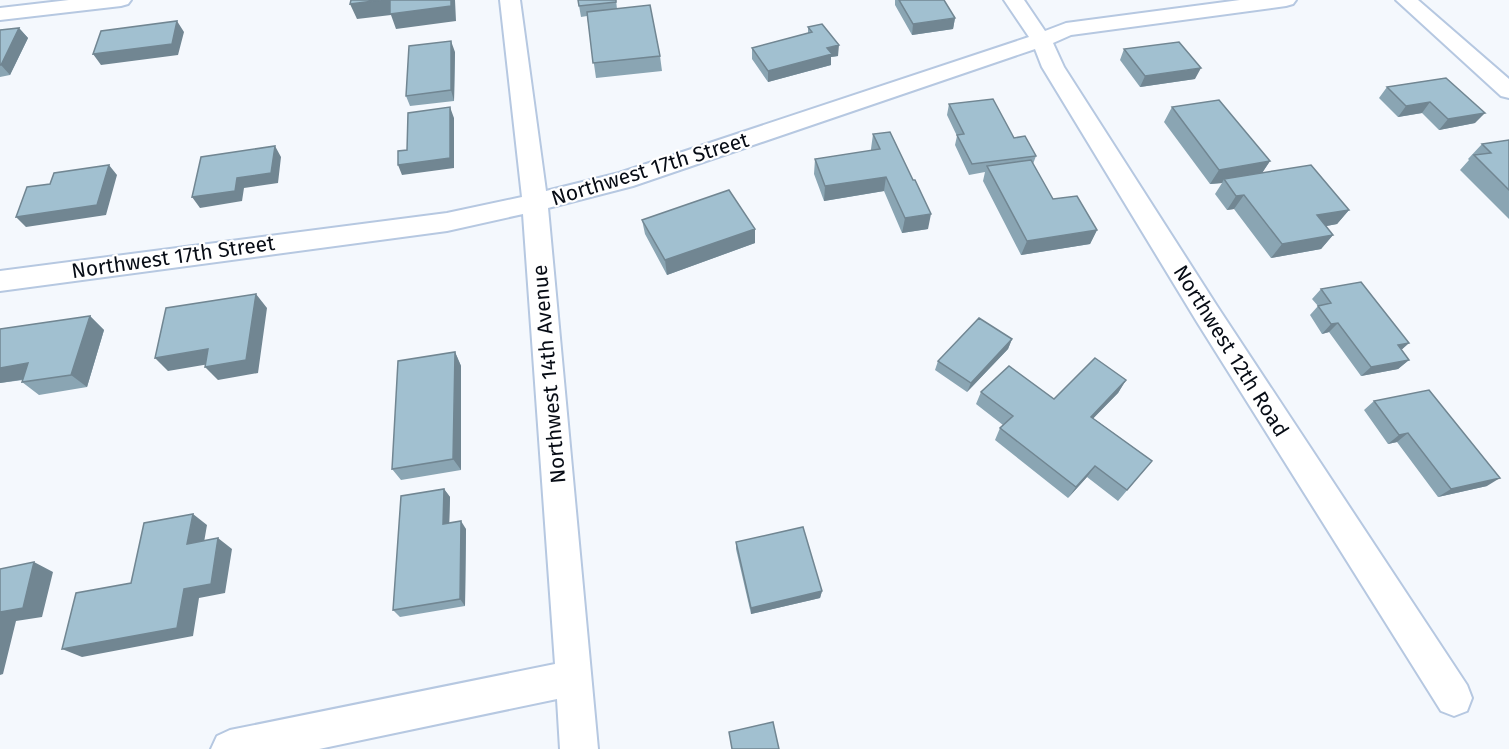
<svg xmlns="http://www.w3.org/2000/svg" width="1509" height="749" font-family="'Fira Sans',sans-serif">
<rect width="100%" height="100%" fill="#f4f8fd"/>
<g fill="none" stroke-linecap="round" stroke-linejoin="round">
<defs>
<path id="minor" d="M69 0H131L128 4 121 6 0 20V8Z
M500 0H520L546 191 619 173 1029 37 1004 0H1024L1045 31 1066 23 1240 0H1296L1293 4 1286 6 1071 35 1053 43 1064 67 1217 306 1467 685 1472 698 1467 711 1454 716 1441 711 1197 322 1042 67 1035 49 633 186 548 208 598 749H560L557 699 319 749H211L217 736 230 730 555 664 523 214 447 231 0 291V271L447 213 522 197Z
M1396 0H1418L1509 79V98L1501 96Z"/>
</defs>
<use href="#minor" stroke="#b6c8e1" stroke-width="4"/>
<use href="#minor" fill="#fff" fill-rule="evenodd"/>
</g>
<path fill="#8aa5b3" d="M578 0H616L617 9 660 56 662 71 596 78 587 16 581 17Z
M895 0H944L955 18 953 29 912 35 895 5Z
M808 27 838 56 831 57V65L768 82 752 59V48L808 33Z
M19 28 28 38 10 75 0 77V30Z
M1124 49 1195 79 1140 87 1120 60Z
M455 52 454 101 410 106 406 96Z
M1446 78 1475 123 1439 130 1422 113 1398 117 1379 98 1387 87Z
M949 104 1014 138 1036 156 1033 164 1053 199 1097 230 1090 244 1021 255 983 181 985 172 969 175 955 145 957 136 947 115Z
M1172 107 1270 161 1262 173 1349 210 1337 224 1326 226 1333 235 1321 249 1271 258 1234 209 1227 210 1215 194 1222 183 1210 184 1164 122Z
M873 134 928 229 902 233 884 191 824 201 814 174 815 159 871 151V149Z
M1509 140V219L1460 170 1469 160 1468 159 1482 144Z
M642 220 755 243 667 275 645 234Z
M1321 289 1409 343 1401 350 1409 360 1398 369 1361 376 1329 332 1322 334 1310 315 1318 306 1312 299Z
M90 316 104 330 87 387 39 395 22 382 23 380 0 383V329Z
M1012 339 1008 349 967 392 935 370 938 361Z
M455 352 461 366V470L401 480 392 469Z
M1126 380 1118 393 1093 418 1152 461 1118 501 1087 477 1068 498 995 440 1000 428 1003 425 976 404 981 392 1054 399Z
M1374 401 1487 486 1438 497 1397 442 1388 444 1364 410Z
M444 489 450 497 449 523 466 529 465 606 400 617 393 610Z
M736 542 822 591 820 598 751 614 736 549Z"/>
<path fill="#718692" d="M381 0H455L456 21 396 29 391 15 357 19 350 4Z
M955 18 953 29 912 35 913 24Z
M177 21 184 32 178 55 101 65 93 54Z
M19 28 28 38 10 75 1 65Z
M451 41 455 52 454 101 451 90Z
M839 45 838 56 831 57V65L768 82V71L827 48Z
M1201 68 1195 79 1140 87 1145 76Z
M1430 102 1422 113 1398 117 1406 106Z
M450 107 454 118V168L402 175 398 165Z
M1485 113 1475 123 1439 130 1448 119Z
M275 146 281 157 278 183 244 188 242 201 200 208 192 197 237 178Z
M1270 161 1260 176 1224 179 1222 183 1210 184 1219 170Z
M109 165 117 175 106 215 26 227 16 217Z
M886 177 884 191 824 201 825 186Z
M1244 195 1234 209 1227 210 1236 196Z
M1349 210 1337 224 1306 230 1317 215Z
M931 214 928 229 902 233 905 218Z
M755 229V243L667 275 665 260Z
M1097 230 1090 244 1021 255 1027 241Z
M1333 235 1321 249 1271 258 1282 244Z
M256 294 267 308 258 373 218 380 205 367Z
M90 316 104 330 87 387 71 375Z
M1338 323 1329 332 1322 334 1331 324Z
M1012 339 1008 349 967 392 971 383Z
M1409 343 1399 352 1398 345Z
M208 349 221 362 168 371 155 358Z
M455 352 461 366V470L453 459Z
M1409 360 1398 369 1361 376 1371 367Z
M28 363 45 376 0 383V368Z
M1126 380 1118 393 1083 429 1091 417Z
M1408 433 1397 442 1388 444 1399 435Z
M1095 466 1087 477 1068 498 1076 487Z
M1500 478 1487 486 1438 497 1451 489Z
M444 489 450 497 449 532 443 524Z
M193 514 207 525 202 554 187 544Z
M461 521 466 529 465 606 460 599Z
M218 538 232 549 225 593 199 598 193 636 82 657 62 649 184 589Z
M34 562 53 572 42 617 16 621 3 674 0 675V612Z
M822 591 820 598 751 614V608Z"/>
<path fill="#a1c0d0" stroke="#718692" stroke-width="1.5" d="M351 0H381L350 4Z
M390 0H451V6L390 14Z
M578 0H616V2L579 6Z
M899 0H944L955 18 913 24Z
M650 5 660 56 593 63 587 12Z
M177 21 172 44 93 54 101 31Z
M822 24 839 45 827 48 832 54 768 71 752 48 812 32 808 27Z
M19 28 1 65H0V30Z
M451 41V90L406 96 409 46Z
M1179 42 1201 68 1145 76 1124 49Z
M1446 78 1485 113 1448 119 1430 102 1406 106 1387 87Z
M993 99 1014 138 1025 136 1036 156 972 164 957 135 964 134 949 104Z
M1219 100 1270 161 1219 170 1172 107Z
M450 107V158L398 165V151L407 150 408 113Z
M890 132 913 180H915L931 214 905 218 886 177 825 186 815 159 880 149 873 134Z
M1509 140V190L1474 155 1491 153 1482 144Z
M275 146 271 173 237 178 235 191 192 197 201 157Z
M1031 160 1053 199 1077 196 1097 230 1027 241 987 166Z
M109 165 97 205 16 217 27 187 50 184 54 173Z
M1311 165 1349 210 1317 215 1333 235 1282 244 1244 195 1236 196 1224 179Z
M729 190 755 229 665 260 642 220Z
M1361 282 1409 343 1398 345 1409 360 1371 367 1338 323 1331 324 1318 306 1331 303 1321 289Z
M256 294 246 360 205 367 208 349 155 358 166 308Z
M90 316 71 375 22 382 28 363 0 368V329Z
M979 318 1012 339 971 383 938 361Z
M455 352 453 459 392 469 398 361Z
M1095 358 1126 380 1091 417 1152 461 1127 490 1095 466 1076 487 1000 428 1013 416 981 392 1009 366 1054 399Z
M1429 390 1500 478 1451 489 1408 433 1399 435 1374 401Z
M444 489 443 524 461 521 460 599 393 610 401 496Z
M193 514 187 544 218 538 211 584 184 589 177 628 62 649 76 593 131 583 144 523Z
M803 527 822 591 751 608 736 542Z
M34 562 23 608 0 612V569Z
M773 722 779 749H732L729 732Z"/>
<g text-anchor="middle" stroke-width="4.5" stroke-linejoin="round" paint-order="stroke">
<g font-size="21" fill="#070c15" stroke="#fff">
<text transform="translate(650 169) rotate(-17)" y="7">Northwest 17th Street</text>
<text transform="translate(173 257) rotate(-8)" y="7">Northwest 17th Street</text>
<text transform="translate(1231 351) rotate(58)" y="7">Northwest 12th Road</text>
<text transform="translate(549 374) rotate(-95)" y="7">Northwest 14th Avenue</text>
</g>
</g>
</svg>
